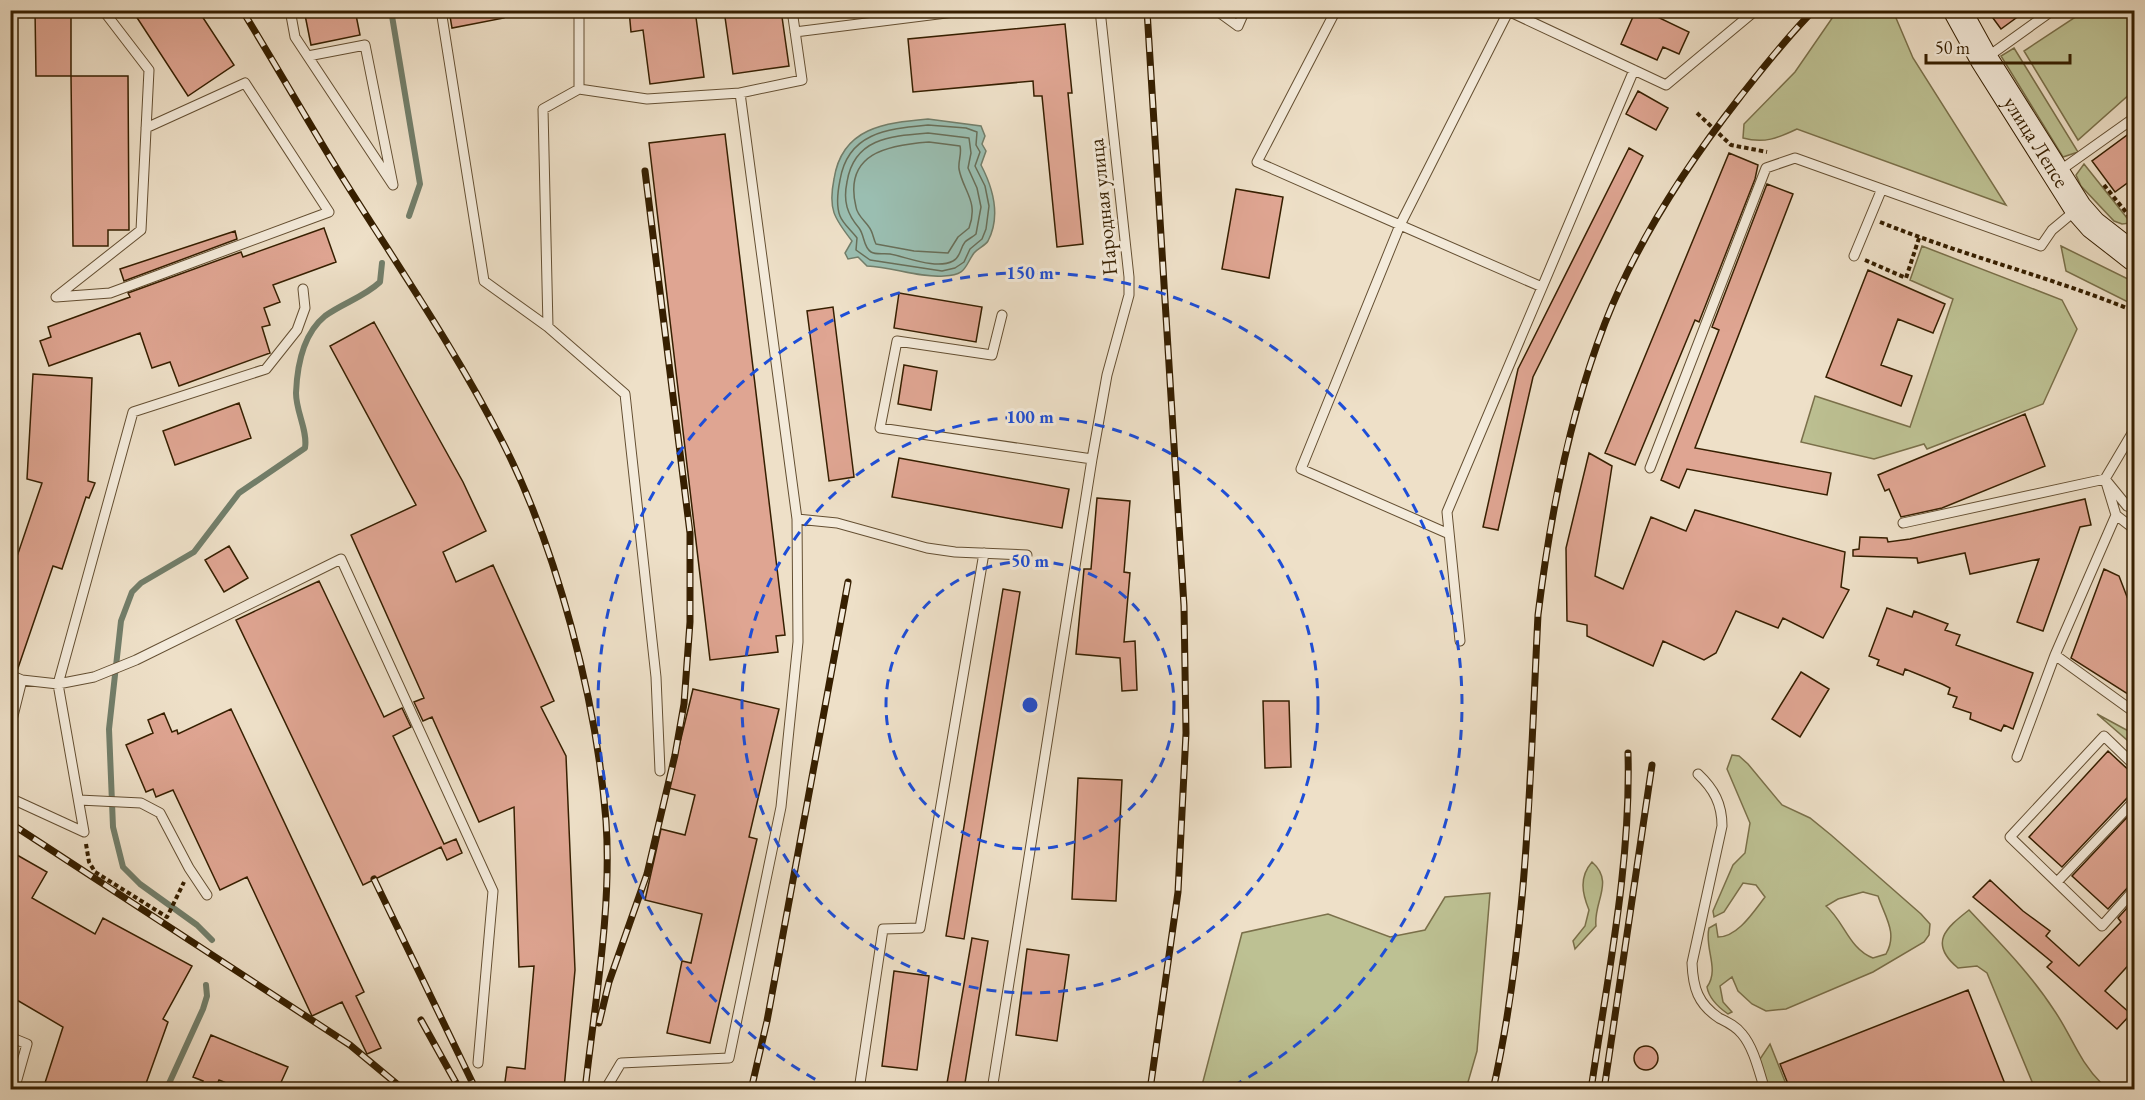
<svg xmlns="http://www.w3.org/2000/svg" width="2145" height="1100" font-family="'EB Garamond',serif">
<rect width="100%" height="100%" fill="#eee0c8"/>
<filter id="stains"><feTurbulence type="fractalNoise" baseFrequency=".00333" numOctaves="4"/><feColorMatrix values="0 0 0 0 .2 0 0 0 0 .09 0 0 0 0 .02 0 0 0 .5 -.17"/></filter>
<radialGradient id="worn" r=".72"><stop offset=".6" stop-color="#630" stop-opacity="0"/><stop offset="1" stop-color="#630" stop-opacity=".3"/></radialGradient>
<path fill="#bdc193" stroke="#7a704a" stroke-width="1.5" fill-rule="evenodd" d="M2086 10 2134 11V93H2131L2078 140 2024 51Z
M1837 11H1893L1913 58 2006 205 1797 129C1778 138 1764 144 1743 138L1744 124 1795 72Z
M2014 48 2078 152 2063 157 2001 56Z
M2084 164 2131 223 2122 224 2114 221 2081 186 2076 175Z
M1922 246 2062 300 2077 329 2043 404 1927 449 1924 444 1874 459 1801 442 1815 396 1910 427 1953 299 1910 280Z
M2061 246 2134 282V305L2066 271Z
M2097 714 2134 734V746Z
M1732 755 1739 756 1748 764 1782 805 1810 818 1831 835 1921 914 1930 924 1929 935 1924 942 1873 972 1786 1009 1766 1011 1752 1004 1738 991 1732 977 1720 986 1723 1002 1732 1012 1728 1014C1718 1007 1709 999 1707 987 1720 969 1704 948 1709 928L1716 924 1718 937C1738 937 1754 911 1765 897L1756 885 1743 883 1724 912 1714 917 1713 911 1733 865 1745 853 1750 823 1727 769ZM1863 892 1878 896C1885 917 1898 933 1886 954L1873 958C1849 949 1844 921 1826 906L1838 899Z
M1592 862C1615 882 1593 902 1596 926L1575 949 1573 941 1585 926 1589 910C1582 893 1579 877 1592 862Z
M1490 893 1477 1051 1466 1089H1201L1242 933 1328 914 1390 937 1425 930 1445 897Z
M1969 910C1999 942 2030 973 2054 1010 2072 1036 2078 1060 2102 1084L2097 1089H2035L1987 973 1977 966 1958 968C1928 943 1946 928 1969 910Z
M1770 1044 1788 1089H1766L1756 1065Z"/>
<path fill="#9abeb1" stroke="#727e6a" stroke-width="1.5" d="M928 119 981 126 985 136 982 144 986 151 981 165C993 188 1001 216 988 241 985 246 978 248 974 253 964 267 967 275 944 276 918 278 893 267 867 266L858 257 848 259 845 253 852 241C834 218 828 209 834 179 842 127 885 123 928 119Z"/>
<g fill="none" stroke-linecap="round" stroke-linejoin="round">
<path stroke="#686e58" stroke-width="1.5" d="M928 125 966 128 977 132 976 145 980 152 975 166 985 186 989 206 986 229 982 239 970 249 964 262 955 268 942 271 870 260 856 250 857 238C852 231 843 224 840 216 836 206 838 190 840 180 848 132 888 129 928 125Z
M928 133 969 138 971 153 968 168 977 188 981 207 976 234C973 237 968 239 965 242 960 248 961 257 953 261 936 270 907 257 890 254 884 253 876 255 871 252 863 247 865 236 859 228 847 214 843 201 847 182 854 138 891 136 928 133Z
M929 142 960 146C962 154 958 161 959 169 963 191 979 201 969 228L958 237 948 253 914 251 876 244C873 238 873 232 869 227 865 221 857 215 856 207 843 153 888 145 929 142Z"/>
<path stroke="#727e6a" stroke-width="6" d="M391 10 420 184 409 216
M212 940 197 925 140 884 123 867 113 827 109 729 121 621 132 592 141 583 194 552 239 493 305 448C308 431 296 412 296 393 297 367 303 334 325 316 343 303 364 297 380 282L382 263
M166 1090 203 1009 207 996 206 985"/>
</g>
<path fill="#dfa592" stroke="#361f00" stroke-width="1.5" d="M35 10H71V76H36Z
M132 10H198L234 65 188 96Z
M304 10H355L360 35 311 45Z
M449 10H504V18L452 28Z
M629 10H695L704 77 650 84 643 30 631 32Z
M724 10H781L789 66 733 74Z
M1636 10H1643L1689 32 1679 54 1663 47 1657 60 1621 44Z
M1987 10H2027L2001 29Z
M1065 24 1072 93H1068L1083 244 1057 247 1042 96H1034L1033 81 913 92 908 39Z
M71 76H128L129 230H108V246H73Z
M1638 91 1668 108 1656 130 1626 114Z
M2134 130V178L2115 192 2092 161Z
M725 134 785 635 776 636 778 652 710 660 649 143Z
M1629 148 1643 156 1533 377 1498 530 1483 527 1518 369Z
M1729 153 1758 165 1755 179 1699 322 1695 320 1635 465 1605 453Z
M1767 184 1793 194 1695 448 1831 473 1827 495 1687 469 1679 488 1661 480 1719 330 1712 327Z
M1236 189 1283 197 1269 278 1222 269Z
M324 228 336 262 273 285 280 302 264 308 270 325 262 327 270 353 179 386 170 362 152 368 140 333 49 366 40 341 51 337 48 327 130 297 128 293 241 252 243 257Z
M235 231 237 239 124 281 120 269Z
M1868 270 1945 304 1933 333 1898 319 1881 365 1912 376 1901 406 1826 377Z
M899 293 982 307 976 342 894 328Z
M833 307 854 477 829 481 807 311Z
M374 322 463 482 486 531 443 552 456 582 493 565 554 701 541 707 566 756 575 970 564 1089H504L507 1067 525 1069 534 966 519 967 514 807 479 822 432 717 423 721 414 702 424 698 351 535 416 505 330 346Z
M904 365 937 371 931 410 898 404Z
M33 374 92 378 88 481 95 483 89 498 86 497 62 569 53 566 17 671 10 668V577L42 483 27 479Z
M239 403 251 438 175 465 163 431Z
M2025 414 2045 466 1942 508 1901 517 1889 489 1885 491 1878 475Z
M1589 453 1612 466 1595 576 1623 589 1651 517 1686 531 1695 510 1845 552 1841 587 1849 590 1823 638 1783 618 1778 628 1736 611 1716 653 1704 660 1663 641 1653 666 1587 636V625L1567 621 1566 548Z
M899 458 1069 489 1062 528 892 497Z
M1097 498 1130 501 1124 572 1130 573 1124 642 1135 641 1137 690 1122 691 1120 658 1076 654 1084 569H1091Z
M2085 499 2091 525 2080 527 2043 631 2017 622 2039 559 1970 574 1965 553 1918 563 1917 558 1853 556V550L1859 549 1860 537 1887 538 1888 542 1910 539Z
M229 546 248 578 224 592 205 560Z
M2104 569 2119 576 2134 615V698L2071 658Z
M319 581 384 717 402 708 411 727 393 736 444 844 456 839 462 853 447 860 441 847 363 885 236 620Z
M1003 589 1020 592 964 939 946 936Z
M1887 608 1912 617 1914 611 1948 624 1945 630 1960 635 1956 645 2033 673 2013 729 2004 725 2001 731 1970 719 1971 713 1953 707 1957 697 1948 694 1950 688 1942 684 1905 669 1903 675 1877 665 1879 660 1869 656Z
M1801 672 1829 689 1800 737 1772 719Z
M693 689 779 709 749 837 757 839 710 1043 667 1033 682 961 691 963 702 914 645 900 661 829 685 835 695 795 669 788Z
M1263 701H1289L1291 767 1265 768Z
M231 709 364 992 356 996 381 1048 367 1054 342 1002 312 1016 247 877 220 890 173 790 156 797 153 789 146 792 126 745 153 733 148 720 164 713 172 732 177 730 178 734Z
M2108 751 2134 775V794L2129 796 2062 867 2029 837Z
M1078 778 1122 780 1116 901 1072 899Z
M2134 810V883L2129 886 2108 909 2072 876Z
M10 851 47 872 32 898 95 934 103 918 192 966 163 1019 168 1022 144 1089H43L63 1027 10 996Z
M1990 880 2023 911 2050 931 2046 936 2079 966 2121 922 2118 918 2134 900V959L2105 991 2131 1014 2117 1029 2047 967 2052 962 1973 897Z
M972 938 988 941 964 1089H946Z
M1027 949 1069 955 1057 1041 1016 1035Z
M894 971 929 976 917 1070 882 1066Z
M1968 990 2007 1089H1790L1780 1064Z
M211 1035 288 1067 278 1089H241L219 1080 215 1089H199L203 1081 193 1077Z
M1634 1058a12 12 0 1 1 24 0a12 12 0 1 1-24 0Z"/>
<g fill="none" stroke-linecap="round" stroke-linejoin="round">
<defs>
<path id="service" d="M103 10 149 70 141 230 56 297 110 293 329 212 245 83 146 128
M290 10 295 37 393 185 365 45 308 56
M441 10 484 281 548 327
M579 10V89L543 109 548 327 625 394 656 677 660 771
M1216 10 1238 26 1245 10
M1336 10 1257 162 1400 225 1301 469 1449 534
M1506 10 1666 85 1756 10
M1508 12 1400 225 1542 287
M795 32 970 10
M1986 58 2053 10
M579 89 647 99 740 93
M2058 172 2134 118
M1854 256 1881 191
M1002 315 992 355 897 341 880 428 1092 459 1107 375 1129 295V277L1100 10
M2134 430 2105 479 2116 515 2134 529
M1650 468 1766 168 1795 158 2041 246 2052 230 2076 210
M2116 515 2055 655 2134 712
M797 519 837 523 927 548 955 552 1027 555
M1903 523 2105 479 2127 506 2134 509
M1460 641 1447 512 1634 70
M10 675 22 680 10 728
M22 680 58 684 94 677 136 660 341 559 493 891 478 1063
M2017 757 2055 655
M2134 765 2104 736 2010 837 2102 926 2134 890
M1698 774C1714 789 1722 804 1722 826L1692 963C1693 988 1698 1004 1719 1018 1727 1022 1736 1026 1742 1034 1754 1048 1759 1072 1765 1090
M10 798 84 832 58 684 133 412 266 369 297 330 305 308 303 289
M79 800 141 803 160 813 189 868 207 895
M2057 882 2134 801
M10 1037 27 1044 14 1090
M605 1090 621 1063 729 1058 781 807 798 642 797 519 740 93 802 80 792 10
M859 1090 883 929 920 928 984 553
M992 1090 1092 459"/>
<g id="secondary">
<path id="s1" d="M1957 10 1984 59 2078 208 2093 225 2134 257"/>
</g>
</defs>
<use href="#service" stroke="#644f32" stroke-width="11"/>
<use href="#secondary" stroke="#361f00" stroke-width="29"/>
<path stroke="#361f00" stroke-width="4" stroke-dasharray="4.5 3" stroke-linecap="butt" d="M1697 113 1731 145 1767 152
M2104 185 2134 222
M1880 222C1964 256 2051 277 2134 311
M1865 260 1906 278 1919 238
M86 844 89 862 95 872 167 917 184 882"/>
<use href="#service" stroke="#f4ebdb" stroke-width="9"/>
<use href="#secondary" stroke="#f4ebdb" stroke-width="27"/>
<defs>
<path id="rail" d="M242 10C276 65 308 122 342 177 397 265 456 350 503 443 557 549 597 702 606 821 612 909 595 1001 585 1090
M1147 10 1184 606 1186 733 1178 892 1150 1090
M10 823 350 1045 404 1090
M374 879 476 1090
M421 1020 460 1090
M599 1023 609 982 647 874 675 755 684 704 690 622V533L645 171
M751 1090 767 1021 848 582
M1493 1090C1528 934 1530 773 1538 615 1550 516 1569 416 1605 323 1637 241 1686 166 1740 97 1763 68 1787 37 1814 10
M1591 1090C1607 978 1631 866 1628 753
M1604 1090 1652 765"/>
</defs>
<use href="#rail" stroke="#361f00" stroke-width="7"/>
<use href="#rail" stroke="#f4ebdb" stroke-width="4.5" stroke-dasharray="14" stroke-linecap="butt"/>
</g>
<g fill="none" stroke="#1d4ed8" stroke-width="3" stroke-dasharray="10 8">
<circle cx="1030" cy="705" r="144"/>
<circle cx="1030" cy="705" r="288"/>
<path d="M831 1088A432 432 0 1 1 1229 1088"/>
</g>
<g text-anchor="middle" stroke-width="6" stroke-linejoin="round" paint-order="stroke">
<g font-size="21" fill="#361f00" stroke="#f4ebdb">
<text dy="7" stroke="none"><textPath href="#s1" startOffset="154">улица Лепсе</textPath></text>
<text transform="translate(1103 207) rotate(-96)" y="7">Народная улица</text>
</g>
</g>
<circle cx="1030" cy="705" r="9" fill="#1d4ed8" stroke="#f4ebdb" stroke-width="3"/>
<g font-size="18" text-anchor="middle" font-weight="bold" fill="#1d4ed8" stroke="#f4ebdb" stroke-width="6" stroke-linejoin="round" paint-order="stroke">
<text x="1030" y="279">150 m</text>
<text x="1030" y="423">100 m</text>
<text x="1030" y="567">50 m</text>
</g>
<rect width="2145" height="1100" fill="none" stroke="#eee0c8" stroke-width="36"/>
<rect x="12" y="12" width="2121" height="1076" fill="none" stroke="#361f00" stroke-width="3"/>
<rect x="18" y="18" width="2109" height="1064" fill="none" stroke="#361f00" stroke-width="1.5"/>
<path d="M1926 54v9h144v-9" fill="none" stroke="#361f00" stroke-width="3"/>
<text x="1935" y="54" font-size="18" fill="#361f00" stroke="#f4ebdb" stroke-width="4.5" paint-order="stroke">50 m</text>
<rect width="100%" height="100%" filter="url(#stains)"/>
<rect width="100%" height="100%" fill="url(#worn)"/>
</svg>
